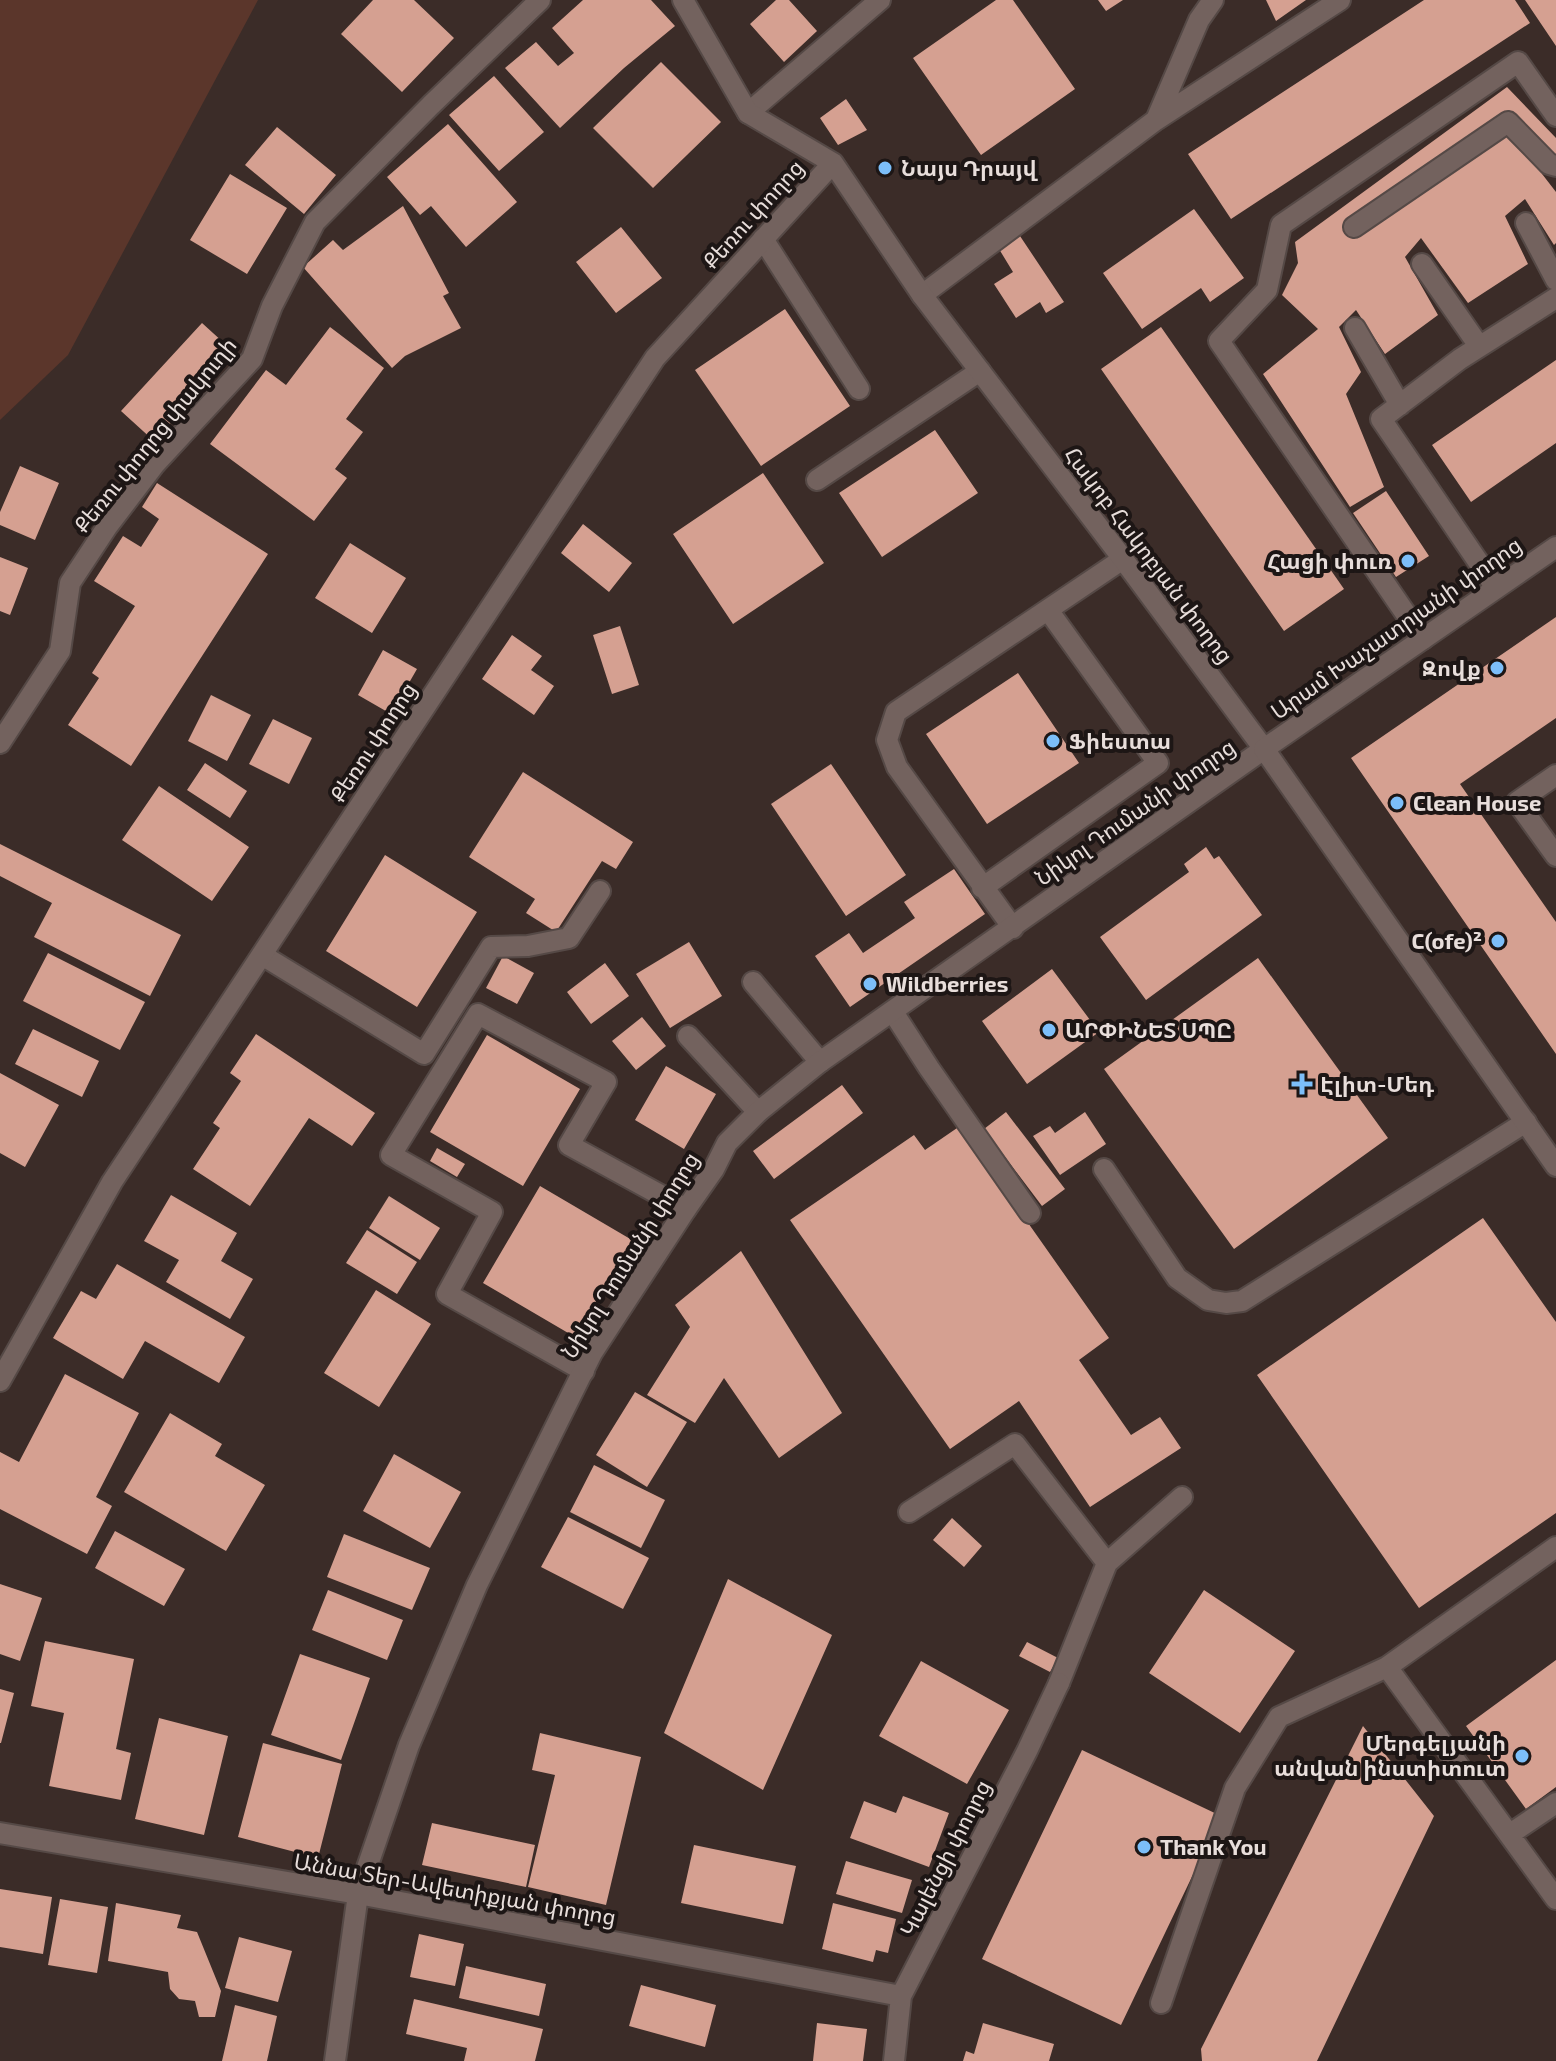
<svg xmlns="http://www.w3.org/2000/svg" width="1556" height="2061" font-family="'Exo 2','Noto Sans Armenian',sans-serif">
<rect width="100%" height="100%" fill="#3b2c28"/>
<path fill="#5b362b" d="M0 0H258L68 355 0 420Z"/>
<path fill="#d5a091" d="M373 0H414L454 38 402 92 341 34Z
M583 0H651L675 26 624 68 560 128 505 68 536 42 558 66 574 53 552 28Z
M776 0H789L817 31 784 62 750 24Z
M996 0H1013L1075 89 981 155 913 58Z
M1098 0H1123L1106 11Z
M1266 0H1306L1276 21Z
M1424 0H1515L1530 23 1231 219 1188 154Z
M1525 0H1556V46Z
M661 62 721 122 653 188 593 128Z
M494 76 544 132 499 171 449 115Z
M1507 87 1556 138V160L1539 170 1556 192V243L1554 245 1525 199 1505 216 1528 264 1468 303 1421 238 1405 257 1438 315 1385 354 1356 310 1339 327 1361 372 1346 394 1384 487 1350 507 1263 374 1318 329 1282 295 1298 263 1295 242Z
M846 99 867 130 838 145 820 118Z
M448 124 517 202 466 247 431 206 420 215 387 177Z
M277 127 336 175 304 214 245 165Z
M230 174 287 208 247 274 190 240Z
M403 206 449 293 443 296 461 328 405 356 392 368 303 267 333 240 343 250Z
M1194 209 1244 278 1210 302 1201 288 1142 329 1103 273Z
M621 227 662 278 616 313 576 262Z
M1020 236 1064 302 1046 313 1040 302 1016 318 994 284 1013 272 999 249Z
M785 309 850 406 761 466 695 370Z
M202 323 235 353 154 441 121 411Z
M330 327 384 368 346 419 363 432 335 469 347 478 314 521 210 444 266 370 286 385Z
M1161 327 1344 589 1284 631 1101 369Z
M1556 360V443L1471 502 1432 445Z
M935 430 978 493 882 557 839 493Z
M20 466 59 483 35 540 0 525V512Z
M763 473 824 563 733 624 673 534Z
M157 483 268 554 131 766 68 725 99 678 92 673 135 606 94 581 123 536 141 547 159 519 142 507Z
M1386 491 1429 556 1396 577 1353 513Z
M583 524 632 563 609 592 561 553Z
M350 543 406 578 372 633 315 598Z
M0 557 28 568 10 615 0 611Z
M1556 617V718L1460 784 1556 922V1054L1351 758Z
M620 626 639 685 612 694 593 635Z
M512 635 542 656 531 670 554 686 534 715 482 679Z
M383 650 417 669 391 714 358 695Z
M1018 673 1079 763 987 824 926 734Z
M211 695 251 715 227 761 188 741Z
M273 719 312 738 289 784 249 764Z
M205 763 247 791 230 818 187 790Z
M831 764 906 875 846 916 771 804Z
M523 772 633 842 616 869 602 861 556 932 526 913 535 899 469 857Z
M159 786 249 847 212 901 122 840Z
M0 844 181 935 150 996 34 937 52 903 0 876Z
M1206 847 1214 859 1219 856 1262 915 1146 1000 1100 937 1189 872 1184 864Z
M385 855 477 912 417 1007 326 951Z
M954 869 985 914 850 1007 815 956 849 933 863 953 915 918 904 902Z
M689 942 722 996 670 1028 636 974Z
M48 953 145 1002 120 1050 23 1001Z
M503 956 534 973 517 1004 486 988Z
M1258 958 1388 1138 1234 1249 1104 1069Z
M605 963 629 996 591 1024 567 992Z
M1052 969 1099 1032 1027 1084 982 1021Z
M642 1017 666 1046 636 1070 612 1041Z
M33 1029 99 1061 82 1097 15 1064Z
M256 1034 375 1113 352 1146 309 1118 250 1206 193 1169 220 1128 213 1123 241 1081 230 1073Z
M487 1035 580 1089 523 1186 430 1132Z
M666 1066 716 1094 684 1149 635 1120Z
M0 1073 59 1105 25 1167 0 1153Z
M842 1085 863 1113 774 1179 753 1151Z
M1006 1112 1065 1189 1042 1206 984 1129Z
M1085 1112 1106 1144 1060 1175 1033 1136 1050 1126 1055 1133Z
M960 1126 1109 1338 1079 1360 1131 1435 1160 1417 1181 1448 1090 1507 1019 1401 950 1449 790 1220 914 1135 925 1150Z
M437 1148 465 1164 457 1177 430 1161Z
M540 1186 632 1240 575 1337 483 1283Z
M171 1195 237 1233 221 1261 253 1279 230 1319 166 1282 179 1260 144 1241Z
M389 1196 440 1228 420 1260 369 1228Z
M1483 1218 1556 1322V1513L1419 1608 1257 1375Z
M367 1230 417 1262 397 1294 346 1263Z
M741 1251 842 1413 779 1458 724 1378 695 1423 647 1395 690 1327 675 1305Z
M117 1264 245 1337 219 1383 145 1341 123 1379 53 1338 81 1291 96 1299Z
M376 1290 431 1324 379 1407 324 1373Z
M65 1374 139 1413 96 1497 112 1506 87 1554 0 1509V1452L19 1462Z
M635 1392 687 1422 647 1487 596 1455Z
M170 1413 222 1444 215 1456 265 1485 226 1551 124 1492Z
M394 1454 461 1492 430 1548 363 1511Z
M594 1465 665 1500 641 1548 570 1512Z
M568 1517 649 1558 623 1609 541 1567Z
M952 1518 982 1546 964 1567 933 1540Z
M115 1531 185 1569 164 1606 95 1568Z
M344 1534 430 1568 412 1610 327 1577Z
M728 1579 832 1635 763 1790 664 1733Z
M0 1584 42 1598 20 1661 0 1654Z
M328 1590 403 1620 387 1660 312 1630Z
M1204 1590 1295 1651 1240 1733 1149 1673Z
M45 1641 134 1659 116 1749 131 1753 121 1800 49 1786 64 1713 31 1706Z
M1027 1642 1058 1658 1050 1672 1019 1656Z
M300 1654 370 1678 341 1760 271 1735Z
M1556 1660V1787L1526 1809 1466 1726Z
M921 1661 1009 1710 967 1784 879 1736Z
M0 1689 14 1693 1 1743H0Z
M159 1718 228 1736 204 1835 135 1819Z
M1363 1726 1434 1816 1317 2061H1202L1201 2049Z
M540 1733 641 1757 606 1905 528 1887 555 1775 532 1770Z
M263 1743 342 1764 318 1858 238 1837Z
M1082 1750 1221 1816 1121 2025 982 1959Z
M903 1796 949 1813 929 1867 850 1838 864 1801 896 1813Z
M432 1823 535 1845 526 1887 422 1865Z
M694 1845 796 1866 783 1924 681 1903Z
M846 1861 912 1880 902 1913 836 1894Z
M0 1889 52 1897 43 1954 0 1947Z
M60 1899 108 1907 97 1973 48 1965Z
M116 1903 181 1915 177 1928 197 1932 221 1991 215 2017H199L195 2001 179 1999 170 1989 168 1972 108 1961Z
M833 1903 896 1919 888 1953 876 1950 873 1962 822 1949Z
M419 1934 464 1944 455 1986 410 1977Z
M239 1937 292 1951 278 2002 225 1988Z
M466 1966 546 1984 539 2016 459 1998Z
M641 1985 716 2005 705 2047 629 2026Z
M414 1999 543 2029 535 2061H464L467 2048 406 2034Z
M235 2005 277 2016 267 2061H222Z
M817 2023 867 2029 863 2061H813Z
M983 2023 1054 2044 1049 2061H963L966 2051 974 2054Z"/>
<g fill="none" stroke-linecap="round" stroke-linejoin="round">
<defs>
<path id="service" d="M748 113 880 0
M1156 120 1340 0
M1526 223 1556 280
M1354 227 1508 122 1549 164 1556 166
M763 239 859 389
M1422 264 1479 346
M922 295 1156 120 1199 20 1213 0
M1355 328 1400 405
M817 480 980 371
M1496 588 1381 419 1460 359 1556 298
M1423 639 1219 341 1267 290 1281 225 1518 62 1556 116
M1556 775 1517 802 1556 856
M982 888 1158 763 1048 610
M1013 928 897 767 887 740 896 712 1123 559
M262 955 424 1054 491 947 528 946 569 938 600 891
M753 982 820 1062
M893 1012 929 1068 1030 1213
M688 1036 758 1112
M1104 1169 1177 1278 1208 1300 1226 1303 1242 1301 1526 1122
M584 1371 447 1294 492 1212 391 1155 478 1014 606 1082 569 1145 686 1209
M909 1512 1015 1444 1107 1563 1059 1683
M1107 1563 1182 1497
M1387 1667 1556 1899
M1510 1834 1556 1803
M1161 2003 1235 1788 1279 1717 1387 1667 1556 1547"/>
<path id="minor" d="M0 743 60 651 70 583 107 527 155 464 252 359 272 306 315 222 431 105 540 0
M0 1381 112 1182 655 358 833 163
M0 1833 358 1894 901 1996
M335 2061 358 1894 409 1745 477 1585 592 1353 686 1209 714 1169 727 1143 758 1112 820 1062 1264 749 1123 559 922 295 833 163 748 113 683 0
M894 2061 901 1996 1027 1751 1059 1683"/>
<path id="tertiary" d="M1556 547 1264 749 1556 1166"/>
</defs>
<use href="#service" stroke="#554946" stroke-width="24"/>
<use href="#minor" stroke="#554946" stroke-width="24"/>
<use href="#tertiary" stroke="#554946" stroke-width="24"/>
<use href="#service" stroke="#73625e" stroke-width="20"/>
<use href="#minor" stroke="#73625e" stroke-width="20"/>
<use href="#tertiary" stroke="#73625e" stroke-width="20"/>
</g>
<g fill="#7cbef9" stroke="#1d1615" stroke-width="3">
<circle cx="885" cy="168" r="8"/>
<circle cx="1408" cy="561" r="8"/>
<circle cx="1497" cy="668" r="8"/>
<circle cx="1053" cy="741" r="8"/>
<circle cx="1397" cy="803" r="8"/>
<circle cx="1498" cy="941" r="8"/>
<circle cx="870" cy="984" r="8"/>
<circle cx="1049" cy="1030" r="8"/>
<path d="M1298 1072h8v8h8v8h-8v8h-8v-8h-8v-8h8z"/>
<circle cx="1522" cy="1756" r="8"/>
<circle cx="1144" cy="1847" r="8"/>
</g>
<g text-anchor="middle" stroke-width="8" stroke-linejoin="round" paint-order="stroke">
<g font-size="22" font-weight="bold" fill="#e8dedb" stroke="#1d1615" text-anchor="start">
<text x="901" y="176">Նայս Դրայվ</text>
<text x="1392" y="569" text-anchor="end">Հացի փուռ</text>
<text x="1481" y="676" text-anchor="end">Զովք</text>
<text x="1069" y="749">Ֆիեստա</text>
<text x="1413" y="811">Clean House</text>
<text x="1482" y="949" text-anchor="end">C(ofe)²</text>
<text x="886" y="992">Wildberries</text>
<text x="1065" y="1038">ԱՐՓԻՆԵՏ ՍՊԸ</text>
<text x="1320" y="1092">Էլիտ-Մեդ</text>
<text x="1506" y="1751" text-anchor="end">Մերգելյանի<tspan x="1506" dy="25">անվան ինստիտուտ</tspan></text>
<text x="1160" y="1855">Thank You</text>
</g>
<g font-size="22" fill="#e8dedb" stroke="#1d1615">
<text transform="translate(753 214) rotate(-48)" y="8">Քեռու փողոց</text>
<text transform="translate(155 435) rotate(-51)" y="8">Քեռու փողոց փակուղի</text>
<text transform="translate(1149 555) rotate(53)" y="8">Հակոբ Հակոբյան փողոց</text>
<text transform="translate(1396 628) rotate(-35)" y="8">Արամ Խաչատրյանի փողոց</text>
<text transform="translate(373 742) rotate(-57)" y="8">Քեռու փողոց</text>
<text transform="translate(1135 812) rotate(-35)" y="8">Նիկոլ Դումանի փողոց</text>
<text transform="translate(630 1255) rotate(-58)" y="8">Նիկոլ Դումանի փողոց</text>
<text transform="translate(945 1858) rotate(-63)" y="8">Կալենցի փողոց</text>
<text transform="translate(455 1889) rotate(10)" y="8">Աննա Տեր-Ավետիքյան փողոց</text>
</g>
</g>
</svg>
